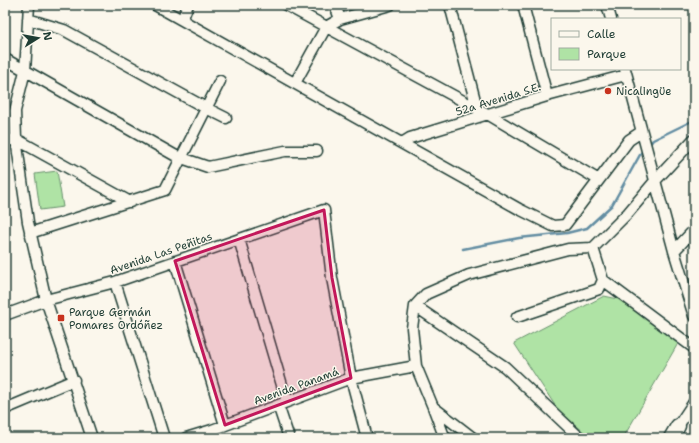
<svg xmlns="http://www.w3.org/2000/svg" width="699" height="443" font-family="'Shantell Sans',sans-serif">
<rect width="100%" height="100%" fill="#fbf7ec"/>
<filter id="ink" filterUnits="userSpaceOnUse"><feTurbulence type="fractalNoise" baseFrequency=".025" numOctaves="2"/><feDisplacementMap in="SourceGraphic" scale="8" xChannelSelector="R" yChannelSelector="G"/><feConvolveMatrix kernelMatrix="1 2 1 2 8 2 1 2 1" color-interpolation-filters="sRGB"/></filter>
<g filter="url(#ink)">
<path fill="#afe3a5" stroke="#67906c" d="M57 171 63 207 40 210 35 174Z
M604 296 628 301 680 340 623 438H591L558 410 514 343Z"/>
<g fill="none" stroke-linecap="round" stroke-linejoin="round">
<path stroke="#628da2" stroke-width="2.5" d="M649 145 653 140 694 120
M463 249 519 238 567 233 587 228 612 205 641 153 644 150"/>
<defs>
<path id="street" d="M29 5 25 71 15 111 16 139 28 222 46 300 92 438
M155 5 519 209 553 226 565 225 629 140 641 132
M286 5 489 115 599 180
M335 5 340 19
M450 5 477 108
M523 5 547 96
M607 5 611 19
M28 19 64 30 206 108 226 118
M182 20 188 5
M5 59 176 156 208 167 285 151H317
M625 69 674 251 694 316
M295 83 326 27 340 19 390 5
M5 141 16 139 130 202
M402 143 410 138 547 96 626 75
M30 233 165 190 220 81
M239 239 287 402
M593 248 603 280 694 348
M674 251 694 230
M175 261 225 425
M115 282 164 438
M415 306 505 367 580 438
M5 315 46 300 115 282 324 210 332 278 351 378 367 438
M517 317 599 289 603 280
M278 405 289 438
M433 407 444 436 446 438
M5 409 74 380
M678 426 694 402
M186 438 212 430 351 378 416 366
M473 438 433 407 416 366 412 328 415 306 426 294 469 275 568 249 593 248 628 213 655 181 694 139"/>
<path id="secondary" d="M671 438 678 426"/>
</defs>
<use href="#street" stroke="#1f3d34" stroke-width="13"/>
<use href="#secondary" stroke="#1f3d34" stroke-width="17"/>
<use href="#street" stroke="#fbf7ec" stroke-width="10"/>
<use href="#secondary" stroke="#fbf7ec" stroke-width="14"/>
</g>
</g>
<path fill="#c2185b" fill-opacity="0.2" stroke="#c2185b" stroke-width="3" stroke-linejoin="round" d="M324 210 332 278 351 378 225 425 175 261Z"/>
<g fill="#c8321e" stroke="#fbf7ec" stroke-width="1.5">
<circle cx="608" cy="91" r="4"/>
<rect x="57" y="314" width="8" height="8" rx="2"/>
</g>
<g text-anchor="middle" stroke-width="3" stroke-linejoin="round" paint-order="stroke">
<g font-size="11" fill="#1f3d34" stroke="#fbf7ec" text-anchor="start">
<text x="616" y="95">Nicalingüe</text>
<text x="69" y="316">Parque Germán<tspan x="69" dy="13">Pomares Ordóñez</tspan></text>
</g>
<g font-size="11" fill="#1f3d34" stroke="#fbf7ec">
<text transform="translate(498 99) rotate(-17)" y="4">52a Avenida S.E.</text>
<text transform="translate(161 253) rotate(-19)" y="4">Avenida Las Peñitas</text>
<text transform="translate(296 386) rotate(-20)" y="4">Avenida Panamá</text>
</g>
</g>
<rect width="699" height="443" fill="none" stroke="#fbf7ec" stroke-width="20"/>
<rect x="10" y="10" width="679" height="423" fill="none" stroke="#1f3d34" stroke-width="1.5" filter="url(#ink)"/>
<rect x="551" y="18" width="130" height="52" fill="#fbf7ec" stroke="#a3ada2"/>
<rect x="559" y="31" width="20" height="6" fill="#fbf7ec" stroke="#a3ada2"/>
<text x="587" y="38" font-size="12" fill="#1f3d34">Calle</text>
<rect x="559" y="48" width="20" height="12" fill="#afe3a5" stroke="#a3ada2"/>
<text x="587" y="58" font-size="12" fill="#1f3d34">Parque</text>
<g transform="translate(38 38) rotate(79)" stroke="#fbf7ec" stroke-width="3" paint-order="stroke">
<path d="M0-3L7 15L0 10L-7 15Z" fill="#1f3d34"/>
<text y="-6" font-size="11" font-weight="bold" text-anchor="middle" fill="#1f3d34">N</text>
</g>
</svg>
